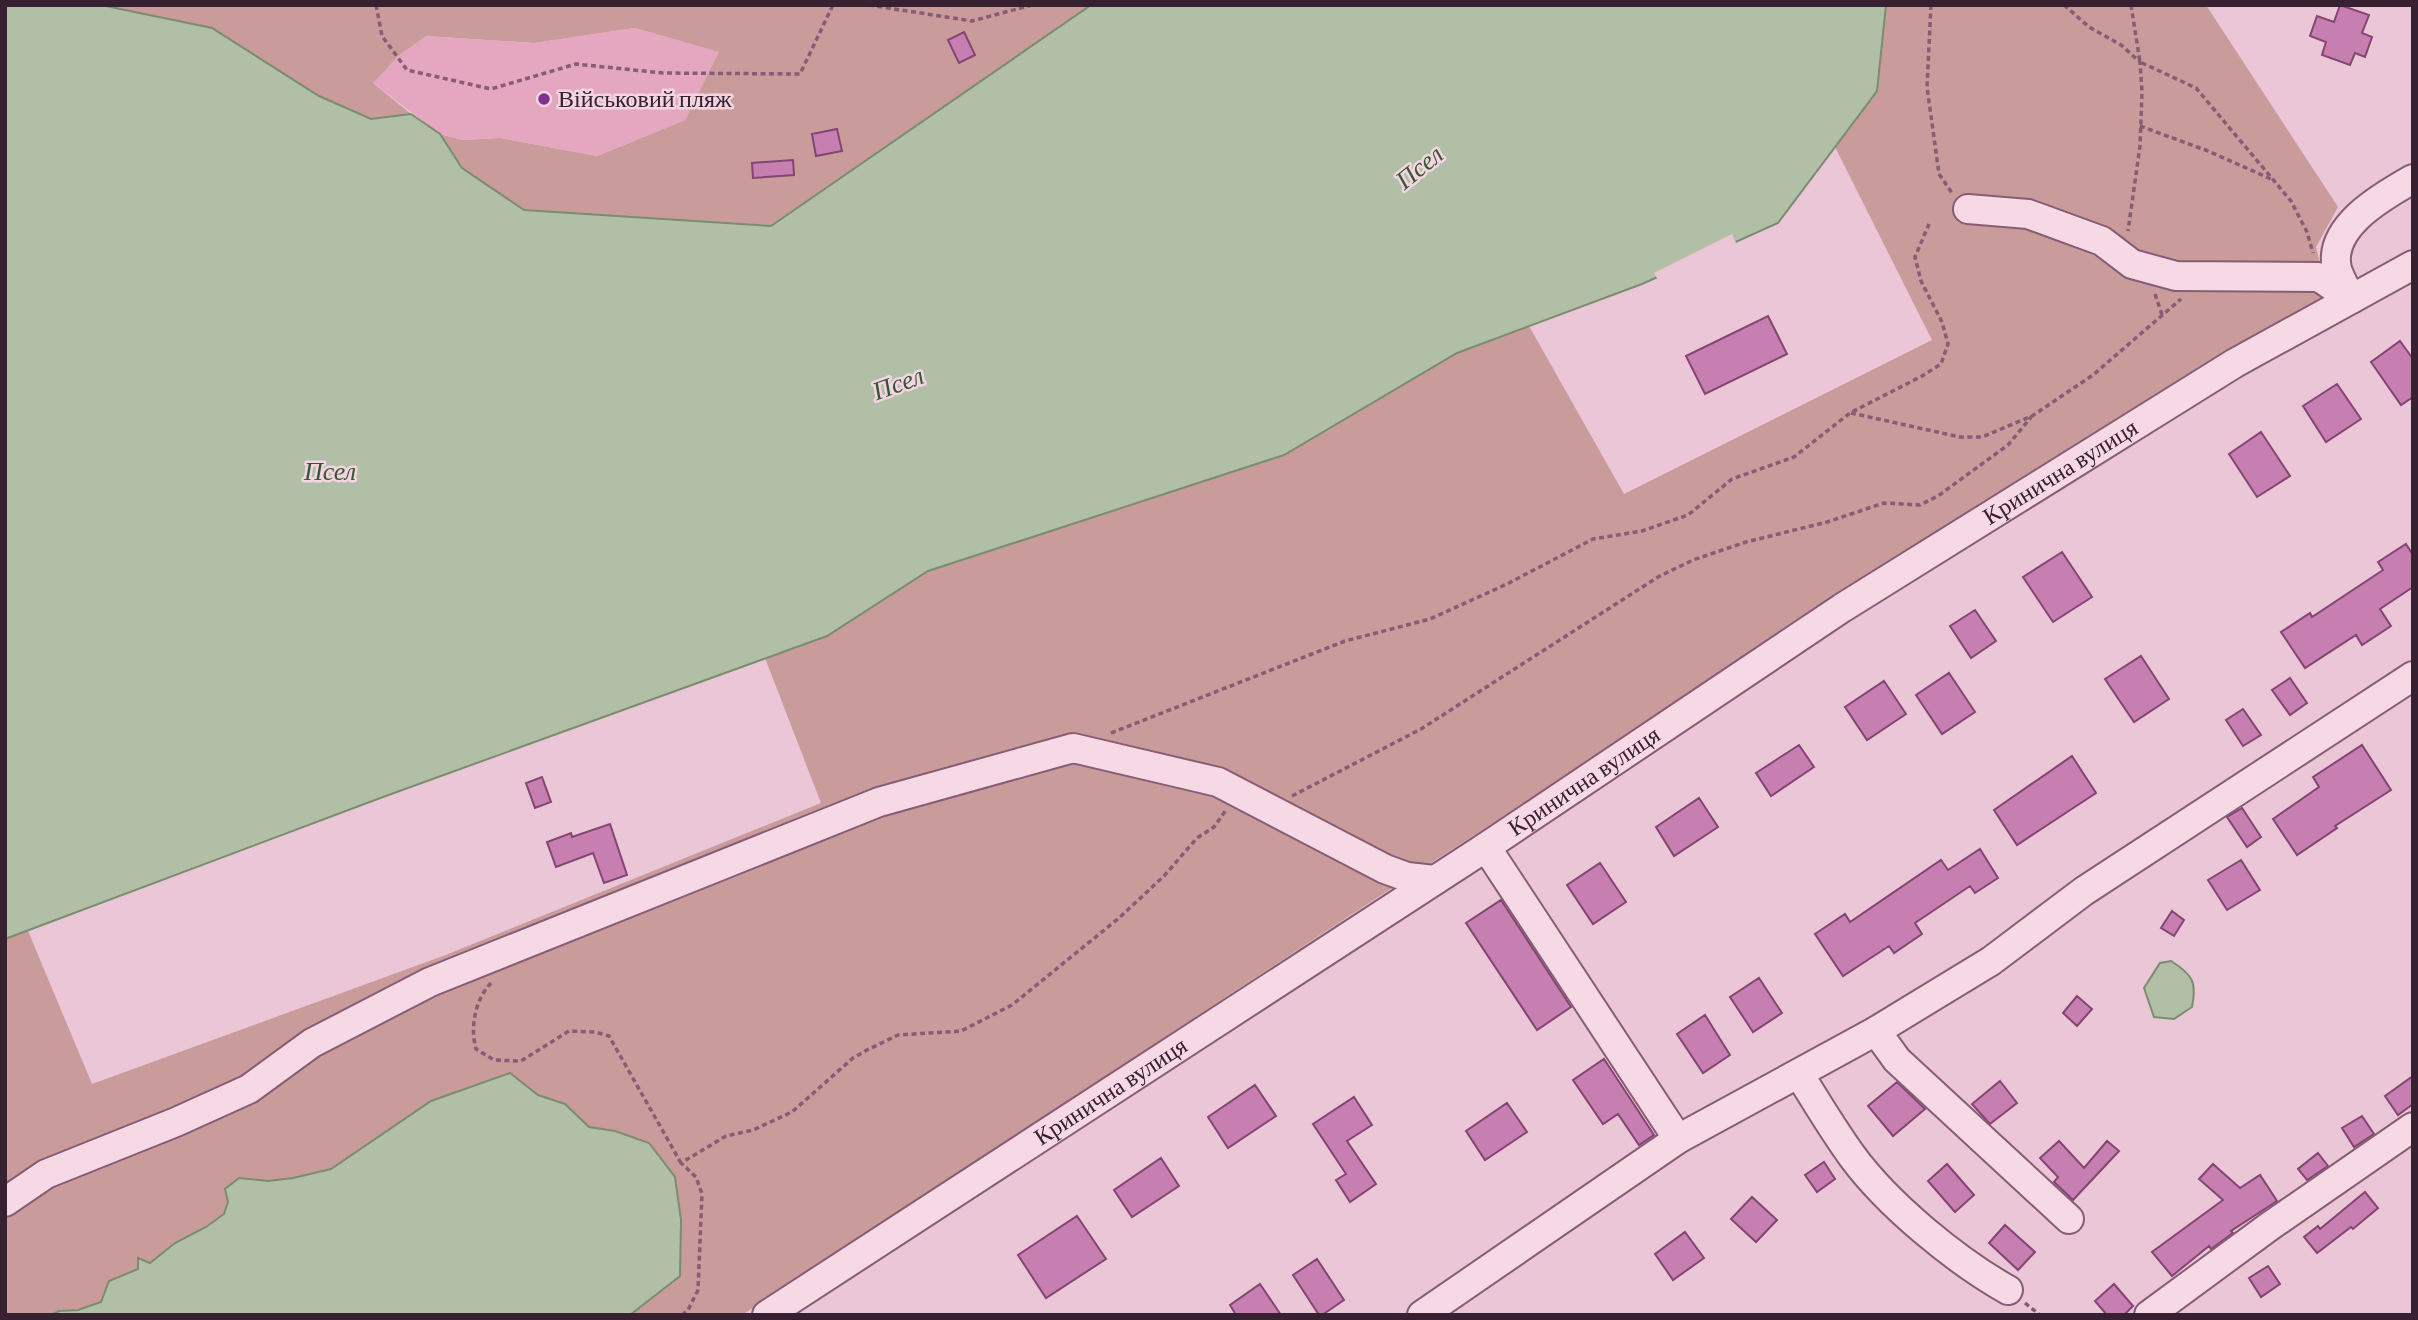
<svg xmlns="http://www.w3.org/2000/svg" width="2418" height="1320" font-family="'Crimson Pro',serif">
<rect width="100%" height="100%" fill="#ebc6d6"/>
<path fill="#c99b9b" d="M101 5H1091L771 226 524 210 462 168 440 134 463 140 500 138 597 156 685 120 718 52 635 28 534 43 426 36 373 83 411 114 371 119 319 96 212 28Z
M1886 5H2206L2338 207 2316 247 2328 299 2153 400 1395 886 742 1315H630L680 1276 615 1131 589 1127 565 1105 538 1095 510 1073 431 1101 331 1169 293 1178 268 1181 239 1178 224 1214 206 1227 175 1243 150 1263 109 1281 101 1302C69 1314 39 1315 5 1315V939L28 931 92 1084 443 956 821 803 765 658 827 636 928 571 1284 455 1457 353 1529 326 1624 494 1932 340 1835 147 1877 91Z"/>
<path fill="#e5a6bf" d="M635 28 719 52 685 120 597 156 500 138 463 140 440 134 373 83 399 55 426 36 534 43Z"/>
<path fill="#b2bfa7" stroke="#7a8d6f" stroke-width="2" d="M5 5H101L212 28 319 96 371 119 411 114 440 134 462 168 524 210 771 226 1091 5H1886L1877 91 1778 223 1642 284 1457 353 1284 455 928 571 827 636 383 797 5 939Z
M2171 961C2193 975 2197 982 2192 1007L2174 1019 2154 1017 2144 988 2160 963Z
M510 1073 538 1095 565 1104 589 1127 615 1131 649 1143 675 1177 681 1220 680 1276 630 1315H51L59 1311 78 1310 101 1302 109 1281 138 1269V1258L150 1263 175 1243 206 1227 224 1214 228 1202 225 1189 239 1178 268 1181 293 1178 331 1169 431 1101Z"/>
<path fill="#ebc6d6" d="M1732 234 1737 245 1658 280 1654 273Z"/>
<path fill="#c77fb2" stroke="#834572" stroke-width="2" d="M2340 5 2369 15 2362 33 2372 37 2365 57 2355 53 2350 65 2322 55 2326 42 2310 36 2317 16 2334 22Z
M964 32 975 55 959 63 948 40Z
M837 129 842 151 816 156 812 134Z
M793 160 794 175 753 178 752 163Z
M1768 316 1787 354 1705 394 1686 356Z
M2400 341 2413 359V397L2401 405 2371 362Z
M2337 384 2361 419 2326 442 2303 406Z
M2261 432 2290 476 2257 497 2229 454Z
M2406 544 2413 555V587L2380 609 2391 626 2362 645 2356 635 2305 668 2281 632 2310 613 2312 617 2383 570 2378 562Z
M2062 552 2092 597 2053 622 2023 577Z
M1975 610 1996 641 1971 658 1950 626Z
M2141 656 2169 699 2134 722 2105 679Z
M1949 673 1975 712 1942 734 1916 695Z
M2290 678 2307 703 2290 715 2272 690Z
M1884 681 1906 714 1867 740 1845 707Z
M2243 709 2261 735 2243 746 2226 720Z
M1799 745 1814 767 1771 796 1756 773Z
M2362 745 2391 790 2335 826 2337 828 2297 855 2273 819 2319 787 2313 777Z
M2072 756 2096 793 2017 845 1994 810Z
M542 777 551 802 535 808 526 783Z
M1699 798 1718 827 1674 856 1656 827Z
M2242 808 2261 837 2247 847 2227 817Z
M610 824 627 875 604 883 593 853 556 867 547 842 571 833 572 837Z
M1980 849 1998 878 1975 893 1970 886 1915 923 1922 934 1894 953 1889 946 1843 976 1815 934 1845 914 1850 922 1941 860 1948 870Z
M2241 860 2260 890 2227 910 2208 880Z
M1600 863 1626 902 1593 924 1567 885Z
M1501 900 1571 1007 1537 1030 1466 923Z
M2172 911 2184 920 2174 936 2161 928Z
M1759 978 1782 1013 1753 1032 1730 997Z
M2077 996 2092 1009 2077 1026 2063 1013Z
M1705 1015 1730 1055 1703 1073 1677 1034Z
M1604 1059 1654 1135 1639 1145 1618 1114 1603 1124 1573 1080Z
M2413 1076V1104L2398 1115 2385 1096Z
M2000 1081 2017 1103 1990 1124 1972 1104Z
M1897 1082 1925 1109 1893 1136 1868 1106Z
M1255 1085 1276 1116 1228 1148 1208 1117Z
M1354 1097 1372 1125 1347 1141 1376 1184 1350 1202 1336 1180 1346 1174 1313 1124Z
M1507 1103 1527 1132 1485 1160 1466 1131Z
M2362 1116 2374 1134 2354 1147 2342 1128Z
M2059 1141 2084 1168 2107 1141 2119 1151 2073 1200 2054 1182 2058 1177 2040 1158Z
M2318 1153 2328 1166 2307 1180 2298 1169Z
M1161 1158 1179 1186 1132 1217 1114 1190Z
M1824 1162 1835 1179 1817 1192 1805 1175Z
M1947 1164 1974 1195 1955 1212 1928 1181Z
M2213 1164 2240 1188 2260 1175 2277 1201 2231 1231 2233 1233 2211 1249 2209 1246 2172 1276 2152 1252 2223 1200 2199 1179Z
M2365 1192 2378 1208 2353 1229 2351 1227 2317 1253 2304 1237 2318 1226 2320 1229Z
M1752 1197 1777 1220 1756 1242 1731 1219Z
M1077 1216 1106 1259 1046 1298 1018 1255Z
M2005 1225 2035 1252 2018 1270 1989 1243Z
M1685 1232 1704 1258 1673 1280 1655 1254Z
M1317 1259 1344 1300 1322 1315H1319L1293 1275Z
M2268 1266 2280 1284 2261 1297 2249 1278Z
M1260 1284 1281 1315H1236L1230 1305Z
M2114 1284 2133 1306 2124 1315H2107L2095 1301Z"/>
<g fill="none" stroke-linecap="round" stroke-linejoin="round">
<defs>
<g id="minor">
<path d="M1968 209 2028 214 2102 241 2132 264 2176 276 2319 277 2351 299"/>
<path d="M2351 299C2347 290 2340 279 2337 269 2327 227 2383 196 2413 179"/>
<path d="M1486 847 1678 1139"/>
<path d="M1876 1031 1897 1060 2069 1219"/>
<path d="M1799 1074C1816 1101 1833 1130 1852 1156 1888 1205 1955 1260 2008 1290"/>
<path d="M5 1202 46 1174 176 1122 249 1089 312 1043 430 982 879 802 1073 748 1218 782 1385 869 1407 877 1435 880"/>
<path id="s1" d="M767 1315 1486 847 1842 608 2235 363 2413 265"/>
<path d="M1422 1315 1678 1139 1876 1031 1991 961 2084 891 2413 676"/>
<path d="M2149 1315 2270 1226 2413 1127"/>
</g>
</defs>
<use href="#minor" stroke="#865d75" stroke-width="32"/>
<path stroke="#865d75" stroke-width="3.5" stroke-dasharray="5 3.5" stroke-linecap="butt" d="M376 5 382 36 407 70 491 89 576 64 663 73 800 74 833 5
M869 5 972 21 1032 5
M1931 5 1927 87 1939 174 1952 193
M2064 5 2089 27 2121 45 2140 62 2142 92 2140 146 2128 231
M2131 5 2140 62 2196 88 2291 201 2307 232 2313 253
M2140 126 2208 151 2271 179
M2155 294 2162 315
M1851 413 1960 437H1982L2032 416 2093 375 2181 299
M1111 733 1345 641 1430 619 1507 584 1593 539 1642 531 1688 515 1732 479 1794 457 1850 413 1922 376 1941 364 1948 344 1942 322 1921 281 1915 257 1929 224
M1292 796 1421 729 1658 577 1693 560 1746 542 1827 522 1884 503 1920 505 1938 496 2008 445 2032 416
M491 983C475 1000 470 1027 476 1049L494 1060 521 1061 569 1031 595 1032 609 1036 681 1163
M2025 1303 2040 1315
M682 1315 688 1310 698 1290 702 1194 696 1177 681 1163 726 1136 753 1130 792 1112 853 1058 867 1050 898 1035 961 1031 1012 1005 1119 918 1164 876 1197 838 1214 827 1226 810"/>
<use href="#minor" stroke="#f7d9e6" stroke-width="28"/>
</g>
<circle fill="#833191" stroke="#f3d5e2" stroke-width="2.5" cx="544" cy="99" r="7"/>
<g text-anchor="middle" stroke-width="5" stroke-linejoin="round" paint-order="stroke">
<g font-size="24" fill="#37202f" stroke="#f3d5e2" text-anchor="start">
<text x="558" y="107">Військовий пляж</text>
</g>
<g font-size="24" fill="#37202f" stroke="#f3d5e2">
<text dy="8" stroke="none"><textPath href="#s1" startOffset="1544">Кринична вулиця</textPath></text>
<text dy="8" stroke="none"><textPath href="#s1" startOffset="976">Кринична вулиця</textPath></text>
<text dy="8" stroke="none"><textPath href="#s1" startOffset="410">Кринична вулиця</textPath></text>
</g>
<g font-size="26" font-style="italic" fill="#375530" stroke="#f3d5e2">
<text transform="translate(1419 167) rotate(-39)" y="9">Псел</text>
<text transform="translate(898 383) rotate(-20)" y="9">Псел</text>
<text x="330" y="480">Псел</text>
</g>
</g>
<rect width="2418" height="1320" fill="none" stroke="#37202f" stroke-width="14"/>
</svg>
